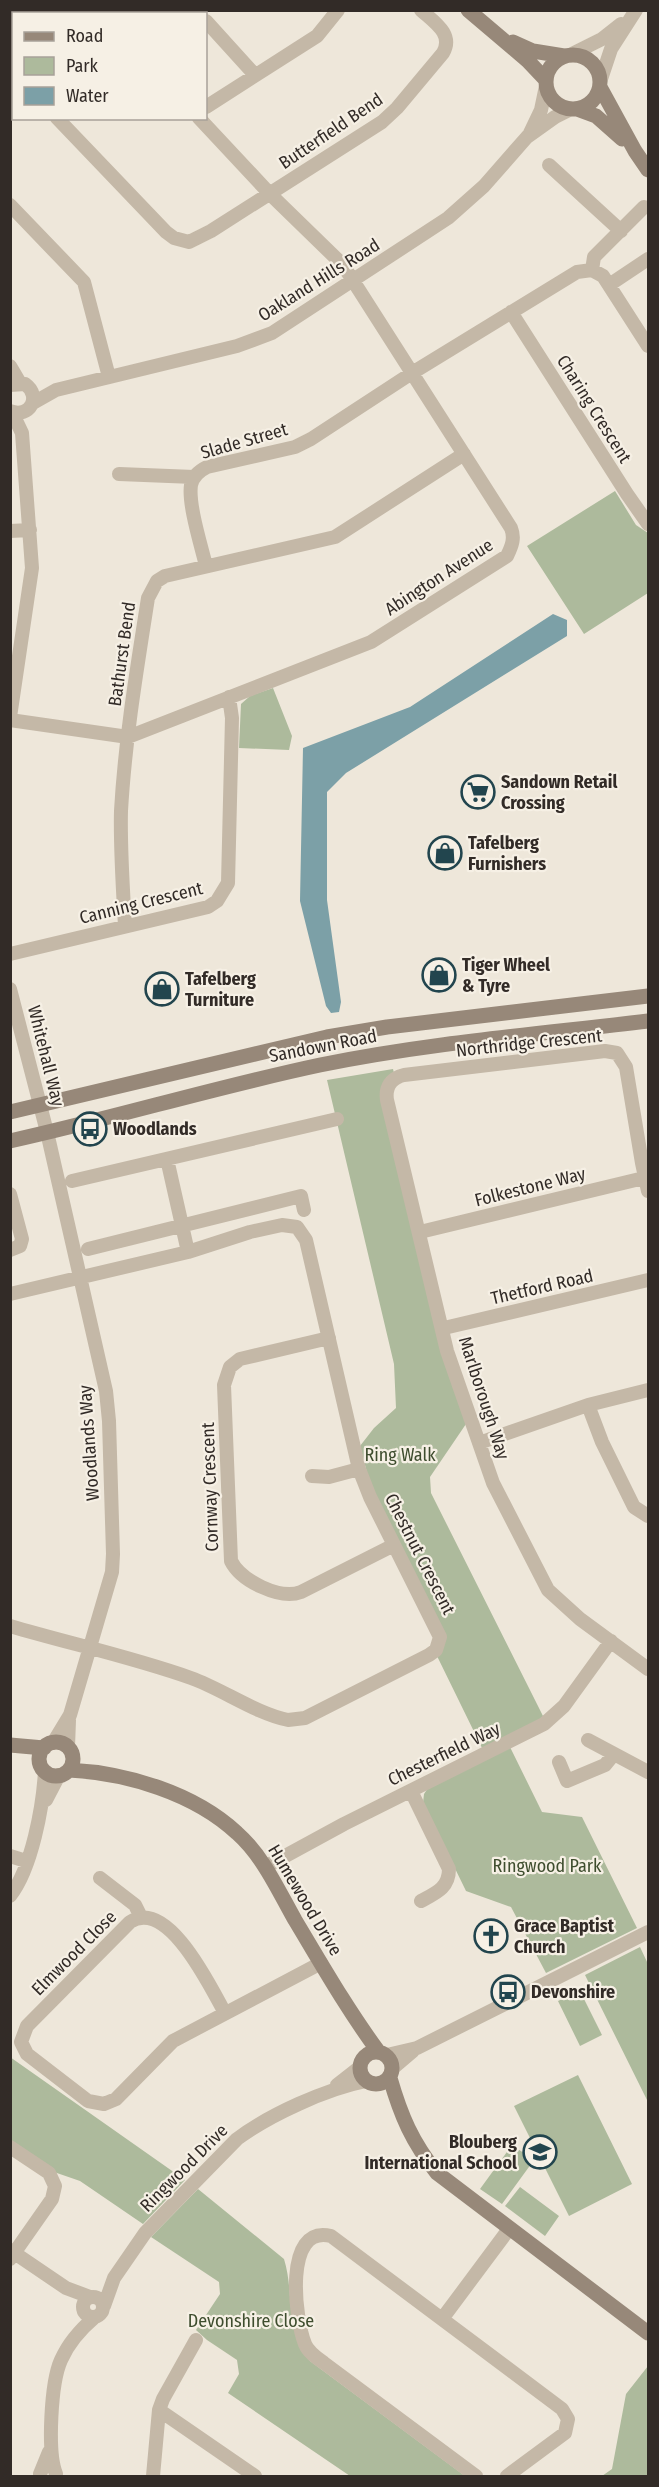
<svg xmlns="http://www.w3.org/2000/svg" width="659" height="2487" font-family="'Fira Sans Condensed',sans-serif">
<rect width="100%" height="100%" fill="#eee7da"/>
<path fill="#adba9c" d="M615 491 636 525 648 533V593L584 634 527 546Z
M273 688 292 736 289 750 239 748 241 704 250 696Z
M393 1069 394 1073 386 1078 466 1424 430 1477 431 1493 544 1718 483 1750 437 1656 440 1652 370 1484 360 1446 374 1428 396 1408 394 1364 327 1080Z
M510 1747 542 1812 582 1817 637 1928 546 1973 511 1907 466 1891 423 1803 424 1794 428 1788Z
M640 1947 648 1964V2102L585 1975Z
M580 1991 602 2035 580 2046 558 2001Z
M10 2057 185 2180 143 2224 80 2181 54 2172 11 2142Z
M578 2075 632 2184 569 2216 514 2106Z
M512 2145 534 2160 502 2204 480 2189Z
M520 2187 559 2216 545 2236 505 2206Z
M198 2189 284 2259C295 2295 284 2329 310 2361L465 2476H350L228 2393 239 2374 237 2360 207 2340 196 2330 220 2294 219 2282 151 2237Z
M648 2366V2476H602L612 2469 626 2394Z"/>
<path fill="#7ca0a7" d="M553 614 567 620V636L346 773 327 792V900L341 1002 339 1012 331 1013 326 1006 300 901 303 748 410 707Z"/>
<g fill="none" stroke-linecap="round" stroke-linejoin="round">
<path stroke="#7ca0a7" stroke-width="3" d="M52 14 57 10
M10 41 14 39"/>
<path stroke="#c4b8a7" stroke-width="14" d="M196 10 199 14
M206 21 255 75
M572 54 602 39 621 24
M601 79 611 49 636 10
M206 107 317 36 338 10
M57 118 166 232 174 238 189 242 211 231 382 122 397 108 443 53C454 34 434 22 421 10
M530 133 541 110 546 86
M549 165 621 231
M10 205 84 282 109 377
M592 270 594 257 644 207
M609 285 648 259
M511 312 627 494 648 524
M10 366 20 383
M10 385 25 384C42 396 30 419 10 411
M33 403 56 390 237 346 272 333 448 218 484 186 527 137 555 117 571 109
M119 474 194 477
M10 531 30 530
M206 566C201 545 188 504 191 485 193 476 199 471 207 467L295 447 311 439 412 373 577 272 592 270 603 276 648 346
M10 717 32 568 22 433 12 412
M10 720 128 737 371 642 507 556C512 546 515 538 511 528L343 265 270 194 199 118
M125 926C123 890 120 847 121 811 125 740 137 668 148 598L157 581 165 576 335 537 464 454
M10 954 208 907 217 901 228 883 232 718 229 697
M10 989 47 1132 106 1391 109 1421 113 1554 112 1572 70 1715 53 1743
M167 1159 188 1252
M72 1181 337 1119
M648 1191 642 1163 626 1067 617 1053 605 1051 404 1075C391 1078 385 1087 387 1100L447 1351 493 1483 548 1590 580 1619 648 1669
M10 1194 22 1239 20 1246 10 1250
M420 1232 648 1177
M88 1249 301 1196 304 1210
M10 1294 188 1252 250 1232 282 1225 297 1227 306 1240 359 1469 370 1497 440 1637 436 1650 429 1655 305 1718 288 1720C257 1714 222 1689 191 1678 132 1657 71 1644 10 1626
M444 1328 648 1280
M329 1338 240 1359 230 1367 224 1385 231 1561C241 1581 280 1600 301 1592L394 1545
M588 1405 602 1442 634 1507 648 1516
M479 1443 588 1405 648 1390
M312 1476 329 1477 359 1469
M588 1740 648 1772
M68 1747 69 1720
M559 1762 567 1781 605 1765 614 1754
M411 1791 449 1869C449 1888 436 1893 421 1901
M46 1800 59 1775
M10 1856 26 1861
M265 1867 344 1824 544 1724 564 1706 611 1641
M100 1878 135 1905 141 1917
M10 1896C32 1868 43 1806 45 1771
M225 2013C211 1988 168 1897 130 1922L27 2026 21 2042 27 2054 88 2101 104 2104 116 2099 173 2041 321 1963
M387 2055 417 2048 648 1932
M393 2068 413 2051
M337 2085 360 2067
M10 2147 49 2173 55 2186 52 2199 10 2259
M10 2250 66 2288 90 2297
M83 2307a10 10 0 1 1 20 0a10 10 0 1 1-20 0Z
M104 2306 114 2278 145 2233 237 2139C269 2115 326 2089 366 2081
M442 2319 509 2229
M159 2410 255 2476
M40 2474 49 2452
M56 2474C47 2452 51 2382 61 2360 68 2344 82 2328 95 2317
M153 2476 159 2410 163 2399 196 2340
M476 2476 324 2363C317 2358 308 2352 305 2344 295 2319 283 2224 331 2236L562 2409 568 2419 565 2433 507 2476"/>
<path stroke="#978879" stroke-width="15" d="M468 10 528 61 546 80
M513 42 533 51 564 56
M546 82a27 27 0 1 1 54 0a27 27 0 1 1-54 0Z
M600 87 635 151 648 170
M577 109 596 116 622 139
M10 1112 327 1037 387 1027 648 996
M10 1141C114 1118 216 1087 320 1065 428 1043 539 1034 648 1021
M39 1759a17 17 0 1 1 34 0a17 17 0 1 1-34 0Z
M10 1745 44 1748
M69 1770C127 1773 194 1793 237 1833 263 1856 278 1890 295 1920 322 1965 347 2009 378 2051
M360 2068a16 16 0 1 1 32 0a16 16 0 1 1-32 0Z
M390 2078C401 2116 412 2142 437 2173L648 2333"/>
</g>
<defs>
<symbol id="supermarket-ring" viewBox="-11 -11 22 22"><circle r="9.5" fill="#f6f0e5" stroke="#22454e" stroke-width="1.5"/><path d="M-6-5.5h2.5l.6 2H6L4.5 2H-2.5L-4.4-4H-6ZM-1.5 3.2a1.3 1.3 0 1 0 .1 0ZM3 3.2a1.3 1.3 0 1 0 .1 0Z" fill="#22454e"/></symbol>
<symbol id="shop-ring" viewBox="-11 -11 22 22"><circle r="9.5" fill="#f6f0e5" stroke="#22454e" stroke-width="1.5"/><path d="M-5-2.5h2.3a2.7 3.5 0 0 1 5.4 0H5L5.5 6h-11ZM-1.5-2.5h3a1.5 2.3 0 0 0-3 0Z" fill="#22454e"/></symbol>
<symbol id="bus-ring" viewBox="-11 -11 22 22"><circle r="9.5" fill="#f6f0e5" stroke="#22454e" stroke-width="1.5"/><path d="M-5-6H5V4H4V6H2V4H-2V6H-4V4H-5ZM-3.5-4V0h7V-4ZM-3.5 1.2v1.5H-2V1.2ZM2 1.2v1.5H3.5V1.2Z" fill="#22454e"/></symbol>
<symbol id="church-ring" viewBox="-11 -11 22 22"><circle r="9.5" fill="#f6f0e5" stroke="#22454e" stroke-width="1.5"/><path d="M-1.2-6h2.4v3.5h3.3v2.4h-3.3V6h-2.4V-.1h-3.3v-2.4h3.3Z" fill="#22454e"/></symbol>
<symbol id="school-ring" viewBox="-11 -11 22 22"><circle r="9.5" fill="#f6f0e5" stroke="#22454e" stroke-width="1.5"/><path d="M0-5L7-2L0 1L-7-2ZM-4 1L0 2.5L4 1V4Q0 6-4 4Z" fill="#22454e"/></symbol>
</defs>
<g fill-rule="evenodd">
<use href="#supermarket-ring" x="459" y="773" width="38" height="38"/>
<use href="#shop-ring" x="426" y="834" width="38" height="38"/>
<use href="#shop-ring" x="420" y="956" width="38" height="38"/>
<use href="#shop-ring" x="143" y="970" width="38" height="38"/>
<use href="#bus-ring" x="71" y="1110" width="38" height="38"/>
<use href="#church-ring" x="472" y="1917" width="38" height="38"/>
<use href="#bus-ring" x="489" y="1973" width="38" height="38"/>
<use href="#school-ring" x="521" y="2133" width="38" height="38"/>
</g>
<g text-anchor="middle" stroke-width="4.5" stroke-linejoin="round" paint-order="stroke">
<g font-size="18" fill="#322b27" stroke="#f6f0e5">
<text transform="translate(331 131) rotate(-34)" y="6">Butterfield Bend</text>
<text transform="translate(319 280) rotate(-32)" y="6">Oakland Hills Road</text>
<text transform="translate(594 409) rotate(58)" y="6">Charing Crescent</text>
<text transform="translate(244 441) rotate(-16)" y="6">Slade Street</text>
<text transform="translate(439 577) rotate(-33)" y="6">Abington Avenue</text>
<text transform="translate(122 654) rotate(-82)" y="6">Bathurst Bend</text>
<text transform="translate(141 903) rotate(-14)" y="6">Canning Crescent</text>
<text transform="translate(529 1043) rotate(-6)" y="6">Northridge Crescent</text>
<text transform="translate(323 1046) rotate(-11)" y="6">Sandown Road</text>
<text transform="translate(46 1056) rotate(76)" y="6">Whitehall Way</text>
<text transform="translate(530 1187) rotate(-14)" y="6">Folkestone Way</text>
<text transform="translate(542 1287) rotate(-13)" y="6">Thetford Road</text>
<text transform="translate(484 1398) rotate(72)" y="6">Marlborough Way</text>
<text transform="translate(89 1443) rotate(-94)" y="6">Woodlands Way</text>
<text transform="translate(210 1487) rotate(-92)" y="6">Cornway Crescent</text>
<text transform="translate(420 1554) rotate(63)" y="6">Chestnut Crescent</text>
<text transform="translate(444 1754) rotate(-26)" y="6">Chesterfield Way</text>
<text transform="translate(305 1900) rotate(59)" y="6">Humewood Drive</text>
<text transform="translate(74 1953) rotate(-45)" y="6">Elmwood Close</text>
<text transform="translate(184 2168) rotate(-45)" y="6">Ringwood Drive</text>
</g>
<g font-size="18" font-weight="bold" fill="#322b27" stroke="#f6f0e5" text-anchor="start">
<text x="501" y="788">Sandown Retail<tspan x="501" dy="21">Crossing</tspan></text>
<text x="468" y="849">Tafelberg<tspan x="468" dy="21">Furnishers</tspan></text>
<text x="462" y="971">Tiger Wheel<tspan x="462" dy="21">&amp; Tyre</tspan></text>
<text x="185" y="985">Tafelberg<tspan x="185" dy="21">Turniture</tspan></text>
<text x="113" y="1135">Woodlands</text>
<text x="514" y="1932">Grace Baptist<tspan x="514" dy="21">Church</tspan></text>
<text x="531" y="1998">Devonshire</text>
<text x="517" y="2148" text-anchor="end">Blouberg<tspan x="517" dy="21">International School</tspan></text>
</g>
<g font-size="18" fill="#3e4d2e" stroke="#f6f0e5">
<text x="400" y="1461">Ring Walk</text>
<text x="547" y="1872">Ringwood Park</text>
<text x="251" y="2327">Devonshire Close</text>
</g>
</g>
<rect width="659" height="2487" fill="none" stroke="#322b27" stroke-width="24"/>
<rect x="12" y="12" width="195" height="108" fill="#f6f0e5" stroke="#a8a199" stroke-width="1.5"/>
<rect x="24" y="32" width="30" height="9" fill="#978879" stroke="#a8a199" stroke-width="1.5"/>
<text x="66" y="42" font-size="18" fill="#322b27">Road</text>
<rect x="24" y="57" width="30" height="18" fill="#adba9c" stroke="#a8a199" stroke-width="1.5"/>
<text x="66" y="72" font-size="18" fill="#322b27">Park</text>
<rect x="24" y="87" width="30" height="18" fill="#7ca0a7" stroke="#a8a199" stroke-width="1.5"/>
<text x="66" y="102" font-size="18" fill="#322b27">Water</text>
</svg>
